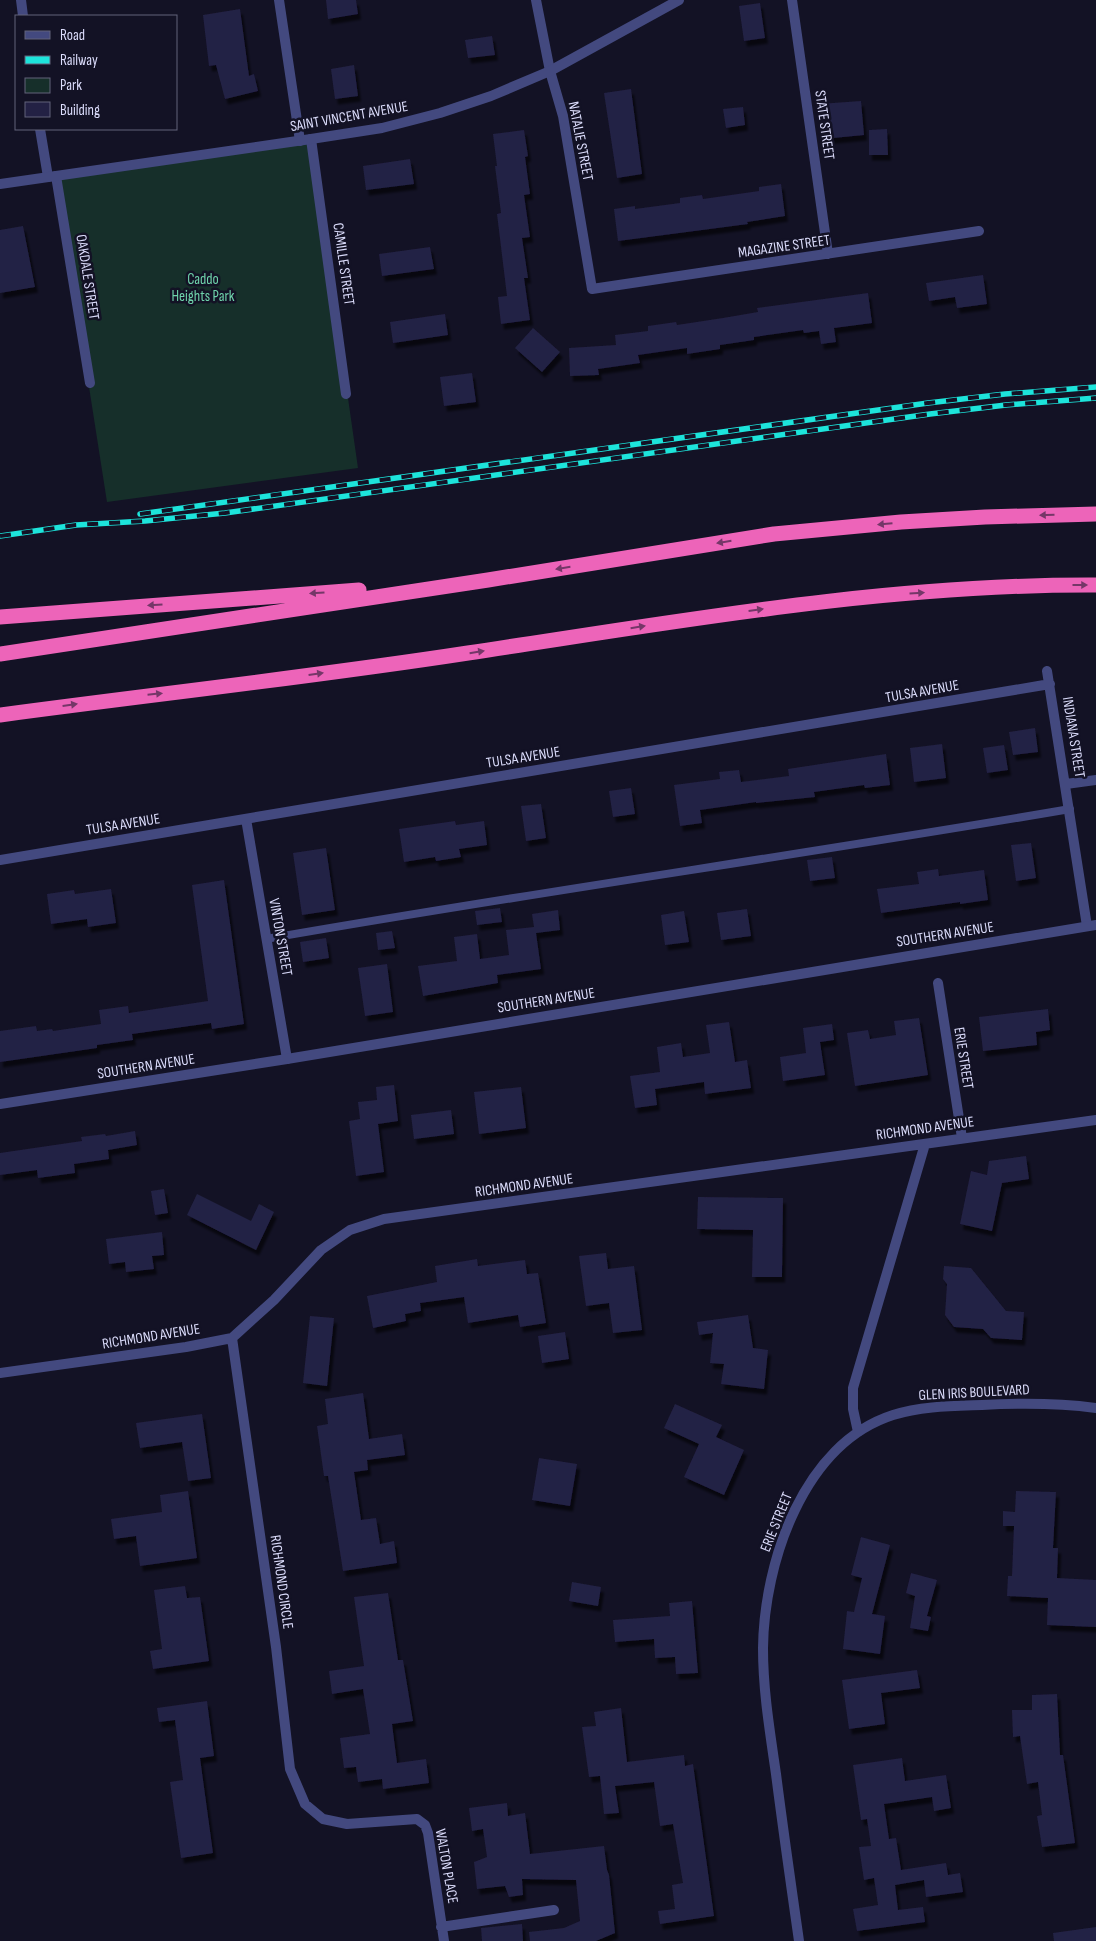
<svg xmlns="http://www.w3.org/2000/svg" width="1096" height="1941" font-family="'Sofia Sans Condensed',sans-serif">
<defs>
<filter id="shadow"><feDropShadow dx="3" dy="5.5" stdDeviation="1" flood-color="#0009"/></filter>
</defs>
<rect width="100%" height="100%" fill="#131225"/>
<path fill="#162f2a" d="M311 139 358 468 107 502 56 176Z"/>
<path fill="#232144" filter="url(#shadow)" d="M326 0H356L358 14 328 19Z
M760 3 765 38 744 41 739 6Z
M240 9 249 76 254 74 258 91 225 99 216 65 209 66 203 15Z
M492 36 495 55 468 58 465 40Z
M354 65 358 96 335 99 331 69Z
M631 89 642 174 617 178 604 93Z
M861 101 864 135 823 139 819 104Z
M743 107 745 125 726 128 723 109Z
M887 129 888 155H869V130Z
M524 130 528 156 525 157 530 194 524 195 530 237 522 238 528 278H524L530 320 501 324 498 297 507 296 497 214 501 213 495 166H497L493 134Z
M410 159 414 184 366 190 363 166Z
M781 184 785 216 747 222 748 224 618 241 614 209 635 206V209L680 203V198L702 195 703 199 759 191V187Z
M23 226 35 287 0 293V230Z
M430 247 434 269 382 276 379 254Z
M983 275 987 304 957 308 955 297 929 301 926 283Z
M868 293 872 323 834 328 836 342 821 344 819 331 804 333 803 330 754 337V340L720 345V349L687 354V348L638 355 640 363 598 369 599 375 570 376 569 348 616 345 615 335 648 331V326L676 322 677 325 723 318 758 312 757 308Z
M445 314 448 335 393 343 390 322Z
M533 328 560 352 542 372 515 348Z
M472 373 476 402 444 406 440 377Z
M1035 728 1038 752 1013 755 1009 732Z
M942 744 946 778 914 782 910 748Z
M1004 745 1008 770 987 773 983 748Z
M886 754 890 785 865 788 864 785 814 792 815 797 756 803V802L700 810 702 823 680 826 674 785 720 779 719 772 739 770 741 782 789 776 788 769Z
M631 788 635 814 613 817 609 791Z
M541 804 546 838 526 841 521 806Z
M455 821 456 825 484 821 487 845 459 849 461 857 436 861 435 857 404 862 399 829Z
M1031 843 1036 878 1016 881 1011 845Z
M326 848 335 910 302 915 293 853Z
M832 857 835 878 810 881 807 860Z
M938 869 939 876 984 870 988 900 960 904V902L881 913 877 889 919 884 917 872Z
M224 880 244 1024 212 1029 211 1023 132 1034 133 1040 97 1045V1048L0 1062V1031L36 1026 37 1031 52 1029 53 1031 101 1024 99 1010 128 1006 129 1013 208 1001 192 885Z
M111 889 116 923 88 927 87 919 51 924 47 894 74 890 75 894Z
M500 908 502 922 477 925 475 911Z
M747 909 751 936 721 940 717 913Z
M558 910 560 930 536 933 541 969 497 975 498 983 423 996 418 966 457 961 454 937 477 934 480 959 509 955 506 930 534 927 532 914Z
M684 911 689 942 665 945 661 915Z
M392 931 395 948 378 950 376 933Z
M326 938 329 958 303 962 300 942Z
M387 964 393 1012 365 1016 358 968Z
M1048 1009 1050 1030 1036 1032 1037 1045 983 1051 979 1017Z
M919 1018 928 1075 855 1086 847 1033 868 1030 870 1039 896 1035 894 1021Z
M729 1022 735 1062 747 1060 751 1088 705 1094 704 1082 655 1089 657 1105 635 1108 630 1076 660 1072 657 1047 681 1043 683 1057 710 1053 706 1025Z
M832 1024 834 1040 820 1042 825 1075 783 1081 780 1057 806 1053 803 1028Z
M394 1085 398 1121 378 1124 384 1172 356 1176 349 1121 360 1119 358 1102 377 1100 376 1087Z
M521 1087 526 1128 479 1134 474 1092Z
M451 1110 454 1134 414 1139 411 1115Z
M135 1131 137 1145 108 1150 109 1159 74 1164 75 1173 38 1178 37 1170 0 1175V1153L82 1141 81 1137 105 1134 106 1136Z
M1026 1156 1029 1179 1002 1183 992 1231 960 1224 971 1171 987 1175 989 1161Z
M164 1189 168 1213 155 1215 151 1191Z
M197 1194 251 1221 259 1204 274 1212 256 1250 187 1215Z
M698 1197 783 1198 782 1277H752L753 1230 697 1229Z
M162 1232 164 1255 152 1256 154 1269 126 1272 125 1262 109 1264 106 1239Z
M606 1253 608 1269 634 1266 642 1330 613 1333 609 1303 586 1306 579 1256Z
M477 1259 478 1266 525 1260 527 1274 538 1273 546 1323 520 1327 518 1315 468 1323 464 1297 420 1303 421 1311 405 1314 406 1321 373 1328 367 1296 437 1282 435 1266Z
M944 1266 971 1268 1006 1311 1024 1312 1022 1340 991 1338 983 1329 954 1327 945 1315 947 1284 943 1279Z
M748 1315 753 1348 768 1350 764 1389 721 1384 724 1364 710 1363 713 1333 699 1335 697 1322Z
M310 1316 334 1318 327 1386 303 1383Z
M565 1332 569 1359 542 1363 538 1336Z
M363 1393 369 1439 402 1434 405 1455 367 1460 368 1470 354 1472 361 1520 376 1518 380 1544 394 1541 397 1563 343 1571 328 1476H324L317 1426 328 1424 325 1399Z
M675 1404 722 1425 716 1437 744 1450 724 1495 684 1477 699 1444 664 1428Z
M202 1414 211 1478 188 1481 182 1442 140 1448 136 1423Z
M539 1458 577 1464 570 1506 532 1500Z
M188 1491 197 1558 140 1566 136 1536 114 1539 111 1519 162 1512 160 1495Z
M1016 1491 1056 1492 1053 1548H1058L1057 1578 1096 1580V1627L1047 1625 1048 1598 1007 1596 1008 1576H1012L1014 1526H1003V1511L1015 1512Z
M861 1537 890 1545 872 1614 885 1616 880 1654 843 1649 847 1611 854 1612 862 1578 851 1575Z
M911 1573 937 1580 927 1616 931 1617 928 1631 910 1628 915 1596 906 1593Z
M572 1582 601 1587 598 1606 569 1601Z
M185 1586 187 1598 200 1597 209 1661 153 1669 150 1651 162 1649 154 1590Z
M388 1593 398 1660H403L413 1721 392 1724 397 1763 426 1759 429 1783 383 1789 382 1779 358 1782 356 1767 344 1768 340 1738 370 1734 363 1689 332 1694 329 1671 364 1666 354 1597Z
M692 1601 698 1673 676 1674 675 1657 655 1658 654 1639 615 1642 613 1620 670 1616 669 1603Z
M917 1670 920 1688 881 1693 885 1724 849 1729 842 1680Z
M1057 1694 1060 1755H1063L1075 1843 1042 1847 1037 1816 1042 1815 1038 1782 1027 1784 1020 1736 1013 1737 1012 1710H1032V1695Z
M207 1701 214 1756 200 1758 213 1853 181 1858 170 1782 183 1780 175 1720 159 1722 157 1708Z
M621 1708 627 1762 684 1755 685 1766 693 1764 714 1916 660 1924 658 1911 675 1909 672 1885 683 1883 673 1824 660 1826 654 1782 615 1786 619 1813 604 1814 600 1776 589 1777 582 1727 596 1726 594 1712Z
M902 1758 905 1781 946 1775 951 1808 934 1811 932 1797 884 1804 889 1839 896 1838 901 1870 946 1863 948 1875 960 1873 963 1892 926 1897 924 1880 895 1885 898 1910 923 1907 925 1922 857 1931 853 1909 878 1905 874 1878 864 1880 859 1847 871 1846 867 1819 861 1820 853 1765Z
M507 1803 508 1816 525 1813 530 1854 604 1846 607 1870 609 1875 615 1933 596 1941H530L529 1932 564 1928 580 1921 576 1880 522 1879 523 1895 509 1897 505 1886 477 1889 474 1862 487 1857 483 1829 472 1831 469 1808Z
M522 1924 523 1941H482L481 1928Z
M1096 1927V1941H1054L1053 1933Z"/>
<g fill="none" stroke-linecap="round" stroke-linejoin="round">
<path stroke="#43497f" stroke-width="8" d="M266 939C534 892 802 855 1070 809"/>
<path stroke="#43497f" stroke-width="10" d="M21 0 23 16
M279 0 300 141
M536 0 550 71 563 116 592 289 979 231
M792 0 828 254
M40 129 48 177
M311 139 346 394
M56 176 90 383
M1047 671 1087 926
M1066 784 1096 780
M246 819 287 1059
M0 860 1050 684
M938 983 962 1138
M232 1338 276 1647 290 1769 305 1804 323 1819 347 1824 417 1819 425 1825 428 1833 444 1941
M0 1373 186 1347 232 1338 274 1300 321 1250 350 1230 384 1219 1096 1120
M858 1432 853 1409V1388L925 1144
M441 1927 554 1910
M799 1941C791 1885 783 1829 776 1774 770 1732 763 1691 763 1648 764 1563 803 1444 893 1415 921 1406 952 1406 982 1405 1020 1403 1058 1403 1096 1408"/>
<path stroke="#43497f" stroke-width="10" d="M0 184 311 139 382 128 440 113 491 96 550 71 679 0
M0 1104 287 1059 1096 925"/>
<path stroke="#ed64b9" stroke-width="15" d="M0 617 359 590
M0 654 488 580 774 534 901 522 985 517 1096 514
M0 715C156 694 312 677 468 653 676 622 885 584 1096 585"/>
<defs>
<path id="rail" d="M140 514 928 403 1005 394 1096 387
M0 536 76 525 145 521 225 513 930 414 1006 405 1096 398"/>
</defs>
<use href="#rail" stroke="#1de4db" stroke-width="5.5"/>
<use href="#rail" stroke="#131225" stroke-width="4" stroke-dasharray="11" stroke-linecap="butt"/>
</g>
<defs><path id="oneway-solid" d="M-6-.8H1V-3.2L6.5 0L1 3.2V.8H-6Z" transform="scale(1.25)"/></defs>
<g fill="#753768">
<use href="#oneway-solid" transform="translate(1047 515) rotate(178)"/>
<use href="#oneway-solid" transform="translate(885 524) rotate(175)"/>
<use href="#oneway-solid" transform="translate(724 542) rotate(171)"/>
<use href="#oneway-solid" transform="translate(563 568) rotate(171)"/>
<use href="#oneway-solid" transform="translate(1080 585)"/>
<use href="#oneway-solid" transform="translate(317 593) rotate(176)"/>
<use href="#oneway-solid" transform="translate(917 593) rotate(-4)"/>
<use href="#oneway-solid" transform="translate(155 605) rotate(176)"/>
<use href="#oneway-solid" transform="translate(756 610) rotate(-8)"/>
<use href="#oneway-solid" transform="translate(638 627) rotate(-9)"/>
<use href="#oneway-solid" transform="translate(477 652) rotate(-9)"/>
<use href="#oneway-solid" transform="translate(316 674) rotate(-8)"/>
<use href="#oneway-solid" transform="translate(155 694) rotate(-6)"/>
<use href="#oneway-solid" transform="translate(70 705) rotate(-8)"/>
</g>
<g text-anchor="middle" stroke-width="5" stroke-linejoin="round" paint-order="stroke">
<g font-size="15" fill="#dbdcfb" stroke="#131225">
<text transform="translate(349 116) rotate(-10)" y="5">SAINT VINCENT AVENUE</text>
<text transform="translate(825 125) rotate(82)" y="5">STATE STREET</text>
<text transform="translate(581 141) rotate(79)" y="5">NATALIE STREET</text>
<text transform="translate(784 246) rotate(-8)" y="5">MAGAZINE STREET</text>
<text transform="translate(344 264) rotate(82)" y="5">CAMILLE STREET</text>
<text transform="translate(88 277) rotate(81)" y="5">OAKDALE STREET</text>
<text transform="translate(922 691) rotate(-10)" y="5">TULSA AVENUE</text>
<text transform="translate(1074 737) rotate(81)" y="5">INDIANA STREET</text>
<text transform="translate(523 757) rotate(-9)" y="5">TULSA AVENUE</text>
<text transform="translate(123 824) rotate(-9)" y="5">TULSA AVENUE</text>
<text transform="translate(945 934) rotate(-9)" y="5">SOUTHERN AVENUE</text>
<text transform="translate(281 937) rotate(80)" y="5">VINTON STREET</text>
<text transform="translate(546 1000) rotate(-9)" y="5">SOUTHERN AVENUE</text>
<text transform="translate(964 1058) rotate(81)" y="5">ERIE STREET</text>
<text transform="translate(146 1066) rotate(-9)" y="5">SOUTHERN AVENUE</text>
<text transform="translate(925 1128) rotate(-8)" y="5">RICHMOND AVENUE</text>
<text transform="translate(524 1185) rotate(-8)" y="5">RICHMOND AVENUE</text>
<text transform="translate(151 1336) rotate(-9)" y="5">RICHMOND AVENUE</text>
<text transform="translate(974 1392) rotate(-3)" y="5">GLEN IRIS BOULEVARD</text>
<text transform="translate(776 1522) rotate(-68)" y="5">ERIE STREET</text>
<text transform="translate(282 1582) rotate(82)" y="5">RICHMOND CIRCLE</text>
<text transform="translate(447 1866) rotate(80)" y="5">WALTON PLACE</text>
</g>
<g font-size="15" fill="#6fd3ab" stroke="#131225">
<text x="203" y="284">Caddo<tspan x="203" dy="17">Heights Park</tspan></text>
</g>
</g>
<rect x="15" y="15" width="162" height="115" fill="#131225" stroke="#63637b"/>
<rect x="25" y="31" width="25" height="8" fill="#43497f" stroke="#63637b"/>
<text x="60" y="40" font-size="15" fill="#dbdcfb">Road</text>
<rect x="25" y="56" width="25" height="8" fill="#1de4db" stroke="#63637b"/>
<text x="60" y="65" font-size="15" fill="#dbdcfb">Railway</text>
<rect x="25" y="78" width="25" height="15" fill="#162f2a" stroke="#63637b"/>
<text x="60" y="90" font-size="15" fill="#dbdcfb">Park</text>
<rect x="25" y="102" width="25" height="15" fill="#232144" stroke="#63637b"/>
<text x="60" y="115" font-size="15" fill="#dbdcfb">Building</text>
</svg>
